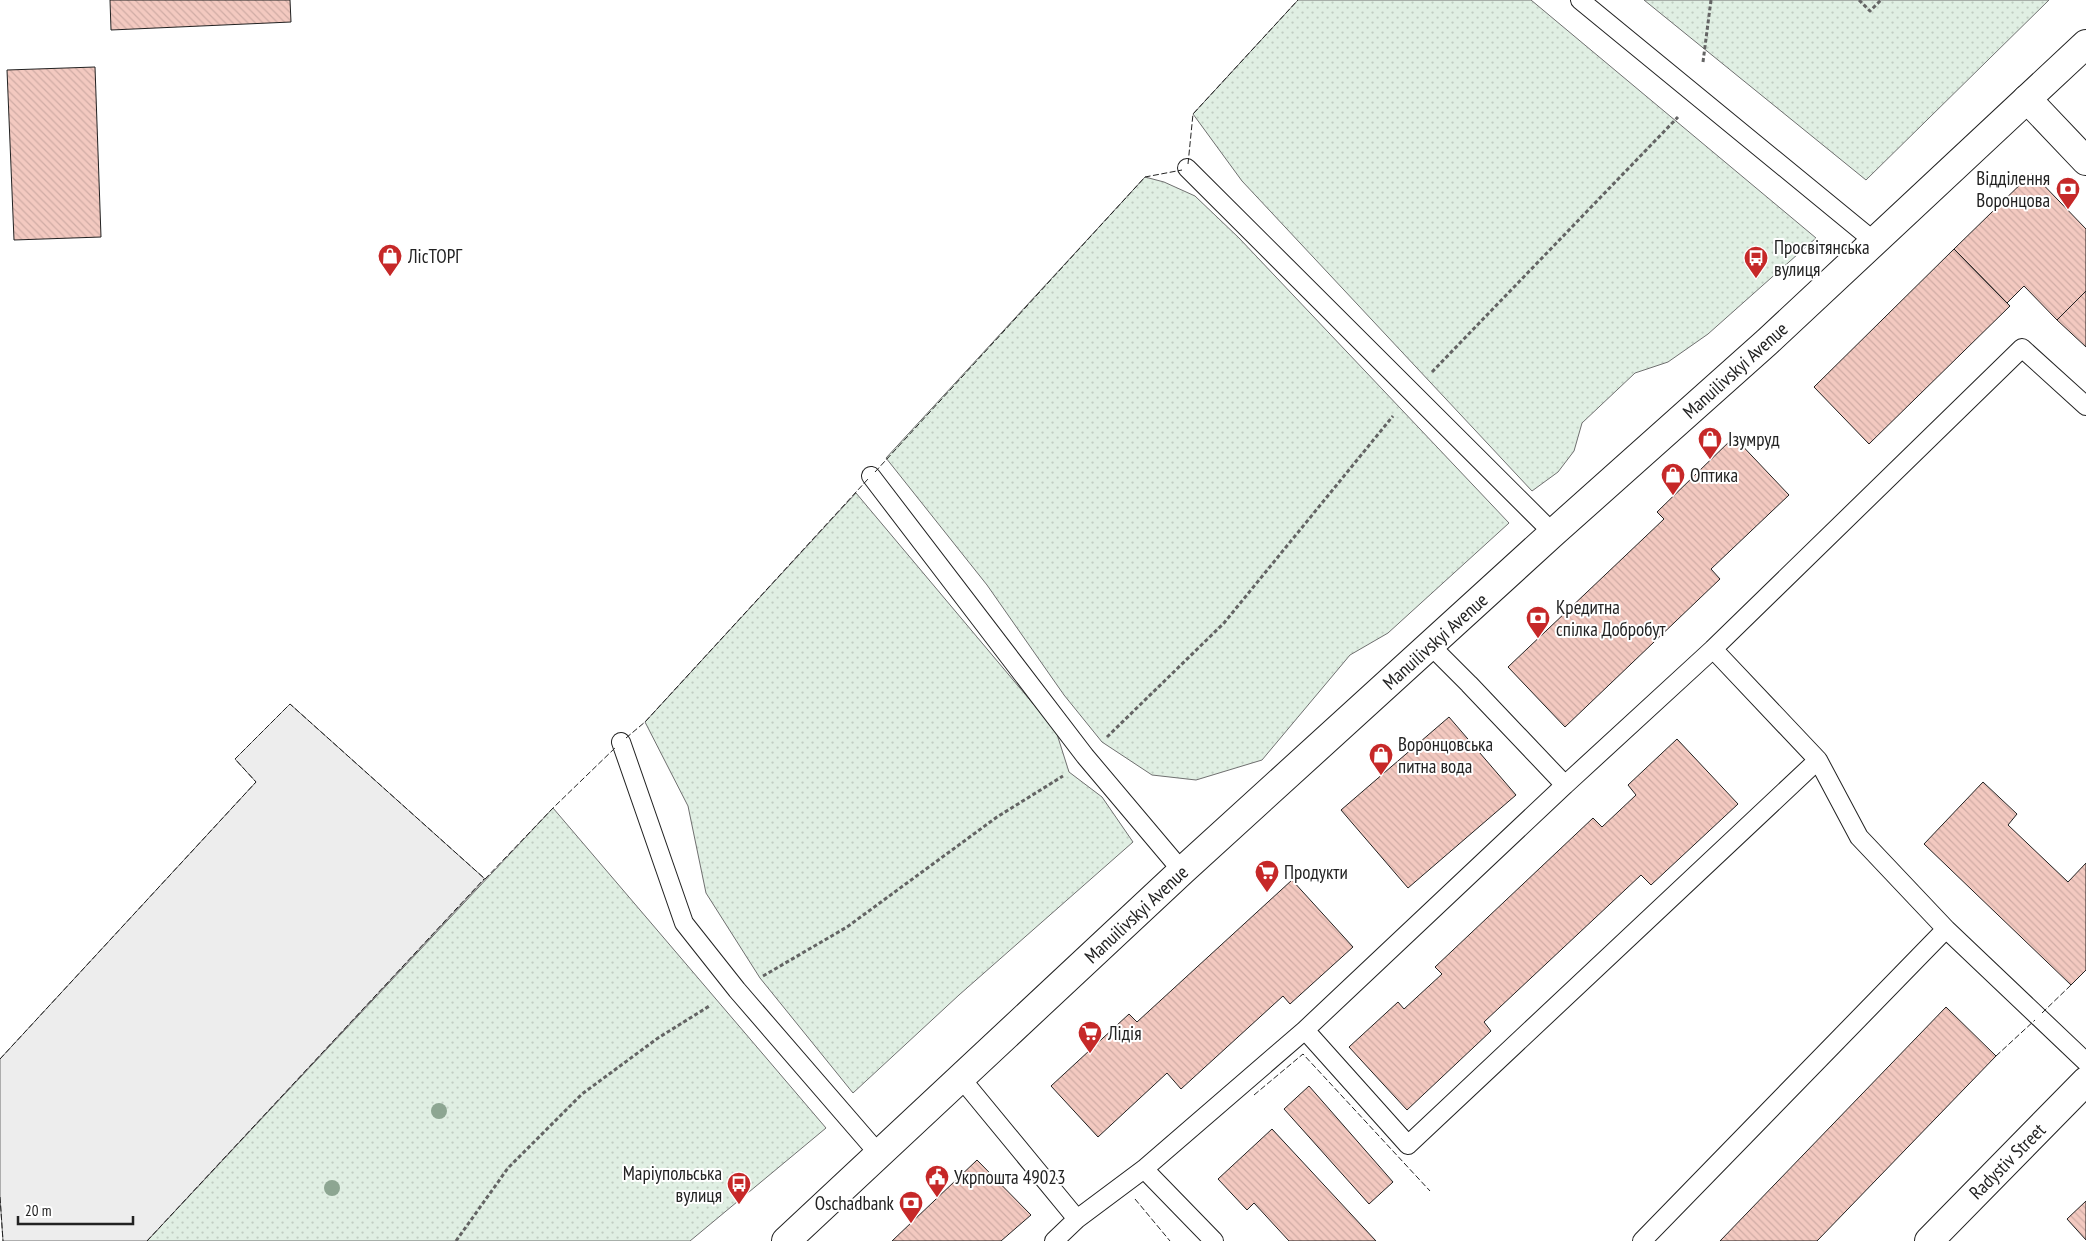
<svg xmlns="http://www.w3.org/2000/svg" width="2086" height="1241" font-family="'PT Sans Narrow',sans-serif">
<defs>
<pattern id="grass-dots" width="8" height="8" patternUnits="userSpaceOnUse" patternTransform="scale(1.25)"><rect width="8" height="8" fill="#e0efe3"/><path d="M2 2h.1M6 6h.1" fill="none" stroke="#c0cdc2" stroke-width="1.8" stroke-linecap="round"/></pattern>
<pattern id="building-back-hatch" width="6" height="6" patternUnits="userSpaceOnUse" patternTransform="scale(1.25)"><rect width="6" height="6" fill="#f3c9c0"/><path d="M-1 5l2 2M0 0l6 6M5-1l2 2" fill="none" stroke="#d0aca5"/></pattern>
</defs>
<rect width="100%" height="100%" fill="#fff"/>
<path fill="url(#grass-dots)" stroke="#6f6f6f" d="M1298 0H1531L1816 238 1708 334 1668 362 1635 373 1582 423 1574 451 1558 472 1532 491 1242 181 1193 114Z
M1644 0H2049L1866 180Z
M1145 177 1164 182 1195 196 1239 238 1509 523 1388 633 1350 655 1262 760 1196 780 1152 775 1102 742 1064 695 987 585 886 458Z
M856 493 1056 731 1069 772 1102 797 1133 842 959 995 853 1093 760 978 706 893 688 806 645 722Z
M553 808 826 1128 690 1241H147Z"/>
<path fill="#ededed" stroke="#6f6f6f" d="M290 704 485 879 147 1241H3L0 1197V1059L256 782 235 759Z"/>
<path fill="url(#building-back-hatch)" stroke="#222" d="M110 0H290L291 22 111 30Z
M95 67 101 237 14 240 7 70Z
M2032 173 2086 229V291L2057 320 2024 286 2007 303 1954 249Z
M1954 249 2010 306 1869 444 1814 387Z
M2086 291V347L2057 320Z
M1734 437 1789 495 1711 569 1720 579 1565 727 1508 667 1664 519 1657 512Z
M1449 717 1516 795 1408 888 1341 810Z
M1677 739 1738 804 1651 885 1641 875 1484 1022 1491 1031 1407 1110 1349 1047 1398 1002 1404 1009 1442 974 1435 967 1593 818 1602 827 1636 795 1628 785Z
M1983 782 2017 814 2008 825 2068 882 2086 863V970L2071 985 1924 844Z
M1292 880 1353 947 1290 1004 1283 996 1181 1089 1167 1073 1098 1137 1051 1086 1129 1014 1137 1022Z
M1946 1007 1996 1056 1817 1241H1720Z
M1309 1086 1393 1182 1369 1204 1284 1109Z
M1272 1129 1376 1241H1289L1254 1203 1247 1210 1218 1179Z
M977 1160 1031 1215 1001 1241H892Z
M2086 1201V1240L2067 1219Z"/>
<g fill="none" stroke-linecap="round" stroke-linejoin="round">
<defs>
<path id="lane" d="M1580 0 1875 242
M1187 168 1553 533
M871 476 1085 756 1182 871
M1430 645 1469 684 1565 785 1305 1030 1408 1145 1818 760 1713 649 1565 785
M1713 649 2022 348 2086 406
M621 742 684 923 737 990 878 1153
M1946 929 2086 1062
M960 1077 1077 1219
M1144 1169 1214 1241
M1054 1241 1077 1219 1144 1169 1305 1030
M1642 1241 1946 929 1859 837 1818 760"/>
<path id="street" d="M2027 99 2086 161
M1929 1241 2086 1081"/>
<path id="secondary" d="M786 1241 1182 871 1553 533 1767 342 2086 44"/>
</defs>
<use href="#lane" stroke="#222" stroke-width="20"/>
<use href="#street" stroke="#222" stroke-width="30"/>
<use href="#secondary" stroke="#222" stroke-width="30"/>
<path stroke="#646464" stroke-width="3" stroke-dasharray="4 2.5" stroke-linecap="butt" d="M1859 0 1870 11 1881 0
M1703 62 1711 0
M1432 372 1678 117
M1107 737 1224 623 1393 416
M763 976 847 927 997 817 1063 776
M456 1241 508 1168 582 1094 658 1038 711 1005"/>
<use href="#lane" stroke="#fff" stroke-width="18"/>
<use href="#street" stroke="#fff" stroke-width="28"/>
<use href="#secondary" stroke="#fff" stroke-width="28"/>
<path stroke="#222" stroke-width="1" stroke-dasharray="6 2.5" stroke-linecap="butt" d="M1188 164 1193 114 1298 0
M875 472 1145 177 1182 170
M626 738 645 722 868 479
M2042 1013 2071 985
M1996 1056 2035 1020
M0 1059 256 782 235 759 290 704 485 879 553 808 616 747
M1254 1095 1303 1054 1430 1191
M0 1197 3 1241
M1135 1199 1170 1241
M147 1241 484 879"/>
</g>
<g fill="#8da692">
<circle cx="439" cy="1111" r="8"/>
<circle cx="332" cy="1188" r="8"/>
</g>
<defs>
<symbol id="bank-pin" viewBox="-11 -11 22 30"><path d="M0 17L-7.5 6A9.5 9.5 0 1 1 7.5 6Z" fill="#c62828" stroke="#fff"/><path d="M-6-4H6V4H-6ZM0-2.3a2.3 2.3 0 1 0 0 4.6a2.3 2.3 0 1 0 0-4.6Z" fill="#fff"/></symbol>
<symbol id="shop-pin" viewBox="-11 -11 22 30"><path d="M0 17L-7.5 6A9.5 9.5 0 1 1 7.5 6Z" fill="#c62828" stroke="#fff"/><path d="M-5-2.5h2.3a2.7 3.5 0 0 1 5.4 0H5L5.5 6h-11ZM-1.5-2.5h3a1.5 2.3 0 0 0-3 0Z" fill="#fff"/></symbol>
<symbol id="bus-pin" viewBox="-11 -11 22 30"><path d="M0 17L-7.5 6A9.5 9.5 0 1 1 7.5 6Z" fill="#c62828" stroke="#fff"/><path d="M-5-6H5V4H4V6H2V4H-2V6H-4V4H-5ZM-3.5-4V0h7V-4ZM-3.5 1.2v1.5H-2V1.2ZM2 1.2v1.5H3.5V1.2Z" fill="#fff"/></symbol>
<symbol id="supermarket-pin" viewBox="-11 -11 22 30"><path d="M0 17L-7.5 6A9.5 9.5 0 1 1 7.5 6Z" fill="#c62828" stroke="#fff"/><path d="M-6-5.5h2.5l.6 2H6L4.5 2H-2.5L-4.4-4H-6ZM-1.5 3.2a1.3 1.3 0 1 0 .1 0ZM3 3.2a1.3 1.3 0 1 0 .1 0Z" fill="#fff"/></symbol>
<symbol id="civic-pin" viewBox="-11 -11 22 30"><path d="M0 17L-7.5 6A9.5 9.5 0 1 1 7.5 6Z" fill="#c62828" stroke="#fff"/><path d="M-.6-6.5H3V-4.5H.6V-3L4-1V1h2V6H-6V1h2V-1L-.6-3ZM-1.2 2.5V6h2.4V2.5Z" fill="#fff"/></symbol>
</defs>
<g fill-rule="evenodd">
<use href="#bank-pin" x="2054" y="175" width="28" height="38"/>
<use href="#shop-pin" x="376" y="242" width="28" height="38"/>
<use href="#bus-pin" x="1742" y="244" width="28" height="38"/>
<use href="#shop-pin" x="1696" y="425" width="28" height="38"/>
<use href="#shop-pin" x="1659" y="461" width="28" height="38"/>
<use href="#bank-pin" x="1524" y="604" width="28" height="38"/>
<use href="#shop-pin" x="1367" y="741" width="28" height="38"/>
<use href="#supermarket-pin" x="1253" y="858" width="28" height="38"/>
<use href="#supermarket-pin" x="1076" y="1019" width="28" height="38"/>
<use href="#civic-pin" x="923" y="1163" width="28" height="38"/>
<use href="#bus-pin" x="725" y="1170" width="28" height="38"/>
<use href="#bank-pin" x="897" y="1189" width="28" height="38"/>
</g>
<g text-anchor="middle" stroke-width="4" stroke-linejoin="round" paint-order="stroke">
<g font-size="19" fill="#222" stroke="#fff" text-anchor="start">
<text x="2050" y="185" text-anchor="end">Відділення<tspan x="2050" dy="22">Воронцова</tspan></text>
<text x="1774" y="254">Просвітянська<tspan x="1774" dy="22">вулиця</tspan></text>
<text x="408" y="263">ЛісТОРГ</text>
<text x="1728" y="446">Ізумруд</text>
<text x="1690" y="482">Оптика</text>
<text x="1556" y="614">Кредитна<tspan x="1556" dy="22">спілка Добробут</tspan></text>
<text x="1398" y="751">Воронцовська<tspan x="1398" dy="22">питна вода</tspan></text>
<text x="1284" y="879">Продукти</text>
<text x="1108" y="1040">Лідія</text>
<text x="722" y="1180" text-anchor="end">Маріупольська<tspan x="722" dy="22">вулиця</tspan></text>
<text x="954" y="1184">Укрпошта 49023</text>
<text x="894" y="1210" text-anchor="end">Oschadbank</text>
</g>
<g font-size="19" fill="#222" stroke="#fff">
<text transform="translate(1735 370) rotate(-42)" y="7">Manuilivskyi Avenue</text>
<text transform="translate(1435 641) rotate(-42)" y="7">Manuilivskyi Avenue</text>
<text transform="translate(1136 914) rotate(-43)" y="7">Manuilivskyi Avenue</text>
<text transform="translate(2007 1161) rotate(-45)" y="7">Radystiv Street</text>
</g>
</g>
<path d="M18 1216v8h115v-8" fill="none" stroke="#222222" stroke-width="2.5"/>
<text x="25" y="1216" font-size="15" fill="#222222" stroke="#ffffff" stroke-width="4" paint-order="stroke">20 m</text>
</svg>
